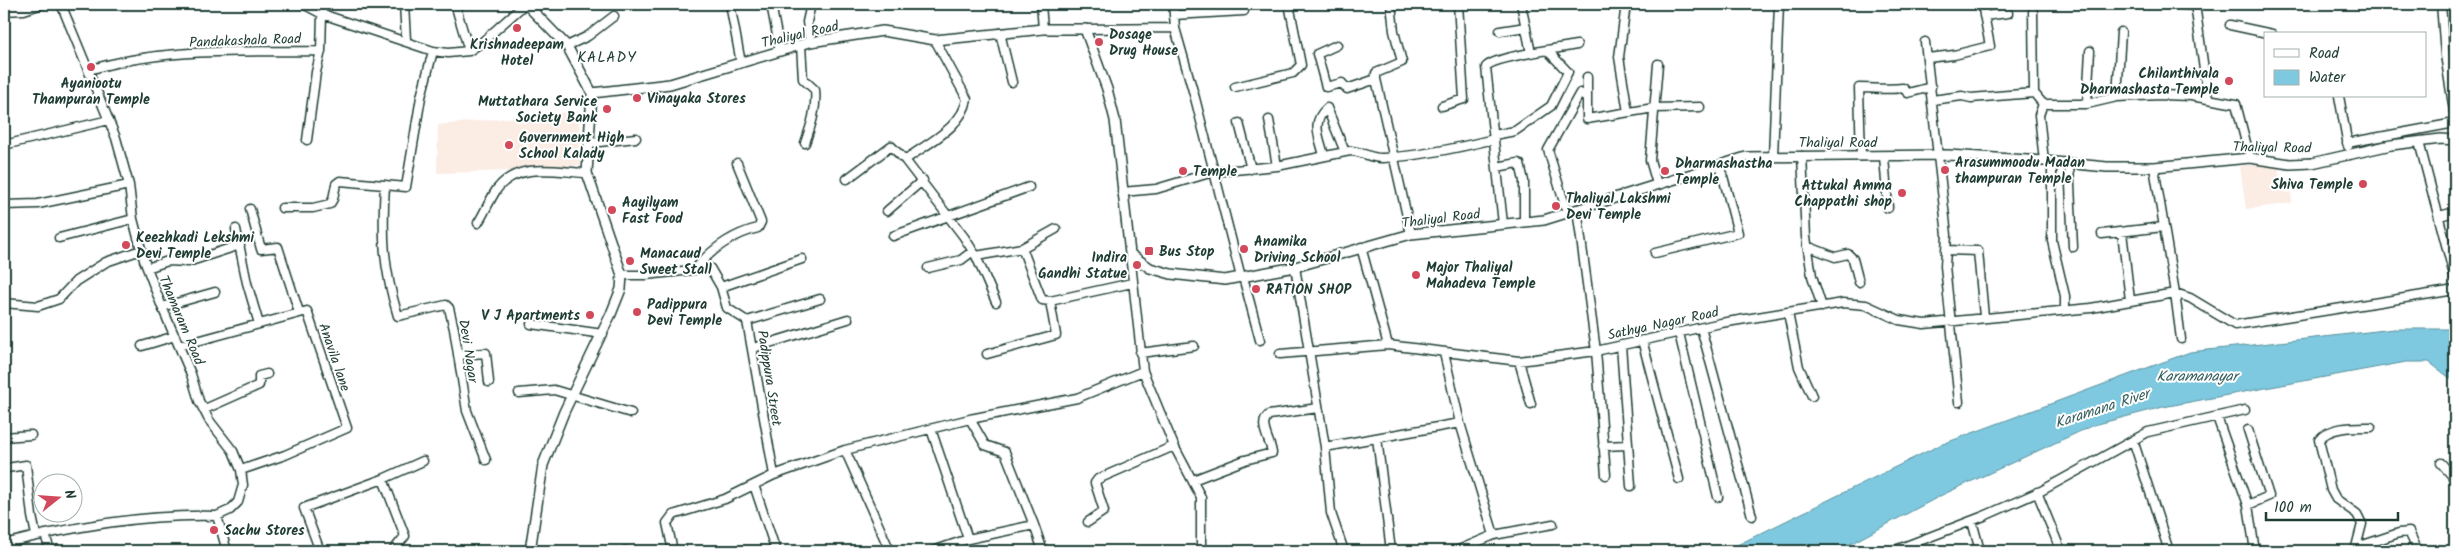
<svg xmlns="http://www.w3.org/2000/svg" width="2459" height="555" font-family="Kalam,sans-serif">
<rect width="100%" height="100%" fill="#fff"/>
<filter id="ink" filterUnits="userSpaceOnUse"><feTurbulence type="fractalNoise" baseFrequency=".02" numOctaves="2"/><feDisplacementMap in="SourceGraphic" scale="10" xChannelSelector="R" yChannelSelector="G"/><feConvolveMatrix kernelMatrix="1 2 1 2 8 2 1 2 1" color-interpolation-filters="sRGB"/></filter>
<g filter="url(#ink)">
<path fill="#fbece4" d="M579 111 580 165 511 171 437 173 438 125Z
M2278 163 2280 183 2284 184 2285 193 2291 192 2292 203 2246 209 2240 166Z"/>
<path fill="#7fc9e0" stroke="#59919b" d="M2394 329H2455V382L2429 362H2406L2163 407 2094 425 1942 495 1837 551H1725L1940 445 2190 352Z"/>
<g fill="none" stroke-linecap="round" stroke-linejoin="round">
<defs>
<path id="minor" d="M61 4 116 138 129 185 133 219 144 260 162 307 191 374 199 401 209 420 233 451 241 470 243 485 238 502 230 510 217 516
M303 4 322 14V4
M404 4 406 40
M455 4 469 51
M730 4 741 63
M771 4 780 51
M1041 4 1043 29
M1173 4 1174 15
M1391 4 1394 31 1402 62 1376 73V79L1411 234
M1521 4 1531 53
M1626 4 1619 57 1628 112
M2174 4 2195 6 2201 4
M2195 4 2208 99 2236 104 2250 158
M2441 4 2445 55 2455 117
M4 11 24 10 42 4
M2033 12 2034 93 2043 104
M1984 16 2008 13
M2230 25 2272 34
M1085 29 1175 28
M1500 31 1526 27
M1000 33 1012 82
M810 42 807 22 811 4
M1925 42 1947 235 1945 266 1959 402
M801 45 803 79 815 90C817 108 811 126 805 143
M1337 45 1317 54 1326 87 1342 83 1347 89 1376 79
M567 46 588 36 614 16
M1927 58 1954 55 1990 46 1982 4
M89 70C163 47 244 52 321 51L322 14 433 51 448 53 469 51 481 43 525 4
M1587 77V119L1654 108 1700 107
M1235 87 1293 73 1301 65 1289 4
M2339 96 2348 146
M2117 97 2121 32
M1932 100 1962 96 1971 98 2034 93
M2087 104 2090 51
M1442 106 1464 99 1458 4
M1269 120 1277 166
M1239 123 1251 169
M1494 135 1515 131 1551 106 1568 72 1547 50
M307 140 316 72 321 51
M2419 142 2455 279
M590 143 636 138
M2347 143 2455 123
M4 145 109 120
M1324 156C1320 137 1310 123 1327 108L1345 152
M1802 156 1806 237 1812 276 1822 307
M1861 156 1859 88C1874 88 1888 90 1903 88L1908 93 1931 87
M1884 156 1888 208
M1773 157 1779 4
M905 160 964 237 976 256 1022 248 1042 300 1050 301 1132 283
M2044 161 2039 115 2043 104H2087L2117 97 2160 95 2191 96 2208 99
M2052 162V241L2065 296V310
M2069 164 2073 247
M1497 167 1518 163 1520 164 1524 181V222
M2154 167 2175 293 2190 298 2235 325 2455 290
M847 179 891 146 905 160C926 144 963 127 967 99L935 40
M1657 184 1650 160 1658 64
M385 185C382 234 383 268 398 316L446 305 449 308 454 329 467 411 486 460
M1122 192 1156 189 1213 172 1277 166 1350 151C1362 151 1371 159 1383 158 1421 156 1458 148 1494 139
M4 205 38 204 129 185
M282 208H313L330 204 333 199 336 184 340 181 406 187 421 97 433 51
M250 209 261 249 278 247 299 312
M1577 209 1596 351 1721 323 1843 303 1866 305 1899 320 1924 324 2091 308 2175 293 2181 339
M887 211 923 180
M1567 212 1548 150 1580 93 1587 99
M2439 216 2455 212
M478 223C485 212 490 199 497 189 518 161 558 172 587 173
M1503 224 1486 67C1492 57 1561 48 1577 45
M236 229 247 283 259 324
M2122 232 2130 300
M2102 234 2163 227
M893 236 1029 187
M59 238 133 219
M1807 246 1835 257 1848 254 1853 259 1859 282
M1361 247 1388 345
M1022 248 1056 229
M1946 250 1978 251 1984 317
M1655 253 1738 233 1720 165
M976 256 996 302
M1295 267 1325 447 1460 423
M147 268 168 261 188 262 240 245
M696 268C712 249 734 234 758 228L761 222 737 163
M928 268 961 260 973 251
M622 275H646L710 268 721 287 727 308 747 321 774 475
M1241 277 1195 98 1175 28 1174 15 1244 11V4
M1243 277 1260 340
M721 287 802 259
M4 303 38 306 59 299 76 281 106 262 141 250
M162 307 215 292
M1788 313 1799 367 1812 396
M747 321 820 299
M531 324 603 334
M1701 328 1752 516
M1679 333 1718 497
M1642 340 1679 479
M1621 345 1631 486
M142 346 175 336
M179 346 307 311 347 428 285 455 241 470
M753 348 848 319
M1140 353 1194 346
M1444 353 1460 423 1494 535
M987 354 1056 335 1050 301
M1280 354 1388 345 1519 361 1596 351 1606 475
M458 355 486 353 489 382
M1519 361 1531 404
M1143 371 1174 446 1201 497V551
M519 393 554 390 631 413
M205 409 259 385V376L267 374
M2217 417 2248 505 2255 551
M931 429 968 539
M4 437 31 435
M1377 438 1391 551
M2133 440 2169 551
M1603 446 1628 445
M1325 447 1331 513 1344 551
M845 450 890 551
M2441 463 2455 479
M7 468 26 465 32 516 36 535
M383 479 405 536 393 551
M1193 480 1245 460 1272 453C1271 441 1257 424 1269 415L1318 408
M754 485 776 551
M2037 492 2061 551
M2248 505 2269 496 2248 430
M1972 521 1980 551
M1088 522 1104 511 1095 483 1098 479 1174 446
M1034 525 1043 551
M45 534 50 551
M4 544C74 526 144 514 217 516L227 551
M2357 547 2399 533 2409 532 2418 551
M320 551 304 508 383 479 423 461
M624 551H626
M673 551 667 523 673 515 725 499 774 475 845 450 970 419 1077 398 1143 371 1130 254
M933 551 968 539 1034 525 1005 452 985 445 970 419
M1456 551 1494 535 1553 524
M1893 551 1984 516 2041 491 2148 432 2245 410
M2355 551 2362 524 2357 514 2336 499 2331 490 2319 440C2329 426 2355 427 2371 427"/>
<path id="tertiary" d="M526 4 567 46 592 93 587 173 622 275 621 289 611 314 564 412 543 465 530 551
M592 93 670 84 810 42 883 31 935 40 1043 29H1085L1107 89 1115 120 1130 254 1150 268 1171 274 1225 280 1295 267 1411 234 1544 220 1746 157 1948 155 2044 161 2107 167H2154L2250 158 2290 164 2312 163 2391 145 2441 139 2455 140"/>
</defs>
<use href="#minor" stroke="#1f3d34" stroke-width="11"/>
<use href="#tertiary" stroke="#1f3d34" stroke-width="12"/>
<use href="#minor" stroke="#fff" stroke-width="8"/>
<use href="#tertiary" stroke="#fff" stroke-width="9"/>
</g>
</g>
<g fill="#d1495b" stroke="#fff" stroke-width="2">
<circle cx="517" cy="28" r="5"/>
<circle cx="1099" cy="42" r="5"/>
<circle cx="91" cy="67" r="5"/>
<circle cx="2229" cy="81" r="5"/>
<circle cx="637" cy="98" r="5"/>
<circle cx="607" cy="109" r="5"/>
<circle cx="509" cy="145" r="5"/>
<circle cx="1945" cy="170" r="5"/>
<circle cx="1183" cy="171" r="5"/>
<circle cx="1665" cy="171" r="5"/>
<circle cx="2363" cy="184" r="5"/>
<circle cx="1902" cy="193" r="5"/>
<circle cx="1556" cy="206" r="5"/>
<circle cx="612" cy="210" r="5"/>
<circle cx="126" cy="245" r="5"/>
<circle cx="1244" cy="249" r="5"/>
<rect x="1144" y="246" width="10" height="10" rx="2.5"/>
<circle cx="630" cy="261" r="5"/>
<circle cx="1137" cy="265" r="5"/>
<circle cx="1416" cy="275" r="5"/>
<circle cx="1256" cy="289" r="5"/>
<circle cx="637" cy="312" r="5"/>
<circle cx="590" cy="315" r="5"/>
<circle cx="214" cy="530" r="5"/>
</g>
<g text-anchor="middle" stroke-width="4" stroke-linejoin="round" paint-order="stroke">
<g font-size="14" fill="#1f3d34" stroke="#fff">
<text transform="translate(800 34) rotate(-13)" y="5">Thaliyal Road</text>
<text transform="translate(245 40) rotate(-2)" y="5">Pandakashala Road</text>
<text x="1838" y="147">Thaliyal Road</text>
<text transform="translate(2272 147) rotate(1)" y="5">Thaliyal Road</text>
<text transform="translate(1441 218) rotate(-7)" y="5">Thaliyal Road</text>
<text transform="translate(182 320) rotate(67)" y="5">Thamaram Road</text>
<text transform="translate(1663 323) rotate(-12)" y="5">Sathya Nagar Road</text>
<text transform="translate(469 351) rotate(81)" y="5">Devi Nagar</text>
<text transform="translate(335 357) rotate(71)" y="5">Anavila lane</text>
<text transform="translate(770 378) rotate(81)" y="5">Padippura Street</text>
</g>
<g font-size="14" font-weight="bold" fill="#1f3d34" stroke="#fff" text-anchor="start">
<text x="1109" y="39">Dosage<tspan x="1109" dy="16">Drug House</tspan></text>
<text x="517" y="49" text-anchor="middle">Krishnadeepam<tspan x="517" dy="16">Hotel</tspan></text>
<text x="2219" y="78" text-anchor="end">Chilanthivala<tspan x="2219" dy="16">Dharmashasta Temple</tspan></text>
<text x="91" y="88" text-anchor="middle">Ayaniootu<tspan x="91" dy="16">Thampuran Temple</tspan></text>
<text x="647" y="103">Vinayaka Stores</text>
<text x="597" y="106" text-anchor="end">Muttathara Service<tspan x="597" dy="16">Society Bank</tspan></text>
<text x="519" y="142">Government High<tspan x="519" dy="16">School Kalady</tspan></text>
<text x="1955" y="167">Arasummoodu Madan<tspan x="1955" dy="16">thampuran Temple</tspan></text>
<text x="1675" y="168">Dharmashastha<tspan x="1675" dy="16">Temple</tspan></text>
<text x="1193" y="176">Temple</text>
<text x="2353" y="189" text-anchor="end">Shiva Temple</text>
<text x="1892" y="190" text-anchor="end">Attukal Amma<tspan x="1892" dy="16">Chappathi shop</tspan></text>
<text x="1566" y="203">Thaliyal Lakshmi<tspan x="1566" dy="16">Devi Temple</tspan></text>
<text x="622" y="207">Aayilyam<tspan x="622" dy="16">Fast Food</tspan></text>
<text x="136" y="242">Keezhkadi Lekshmi<tspan x="136" dy="16">Devi Temple</tspan></text>
<text x="1254" y="246">Anamika<tspan x="1254" dy="16">Driving School</tspan></text>
<text x="1159" y="256">Bus Stop</text>
<text x="640" y="258">Manacaud<tspan x="640" dy="16">Sweet Stall</tspan></text>
<text x="1127" y="262" text-anchor="end">Indira<tspan x="1127" dy="16">Gandhi Statue</tspan></text>
<text x="1426" y="272">Major Thaliyal<tspan x="1426" dy="16">Mahadeva Temple</tspan></text>
<text x="1266" y="294">RATION SHOP</text>
<text x="647" y="309">Padippura<tspan x="647" dy="16">Devi Temple</tspan></text>
<text x="580" y="320" text-anchor="end">V J Apartments</text>
<text x="224" y="535">Sachu Stores</text>
</g>
<g font-size="15" letter-spacing="1" fill="#1f3d34" stroke="#fff">
<text x="607" y="62">KALADY</text>
</g>
<g font-size="15" font-style="italic" fill="#37605f" stroke="#fff">
<text x="2197" y="381">Karamanayar</text>
<text transform="translate(2102 408) rotate(-18)" y="5">Karamana River</text>
</g>
</g>
<rect width="2459" height="555" fill="none" stroke="#fff" stroke-width="20"/>
<rect x="10" y="10" width="2439" height="535" fill="none" stroke="#1f3d34" stroke-width="2" filter="url(#ink)"/>
<rect x="2264" y="32" width="162" height="65" fill="#ffffff" stroke="#a5b1ae"/>
<rect x="2274" y="49" width="25" height="8" fill="#ffffff" stroke="#a5b1ae"/>
<text x="2309" y="58" font-size="15" fill="#1f3d34">Road</text>
<rect x="2274" y="70" width="25" height="15" fill="#7fc9e0" stroke="#a5b1ae"/>
<text x="2309" y="82" font-size="15" fill="#1f3d34">Water</text>
<g transform="translate(58 498) rotate(73)"><circle r="24" fill="#ffffff" stroke="#a5b1ae"/>
<path d="M0-4L9 19L0 12L-9 19Z" fill="#d1495b"/>
<text y="-8" font-size="14" font-weight="bold" text-anchor="middle" fill="#1f3d34">N</text>
</g>
<path d="M2266 512v8h132v-8" fill="none" stroke="#1f3d34" stroke-width="2.5"/>
<text x="2274" y="512" font-size="15" fill="#1f3d34" stroke="#ffffff" stroke-width="4" paint-order="stroke">100 m</text>
</svg>
